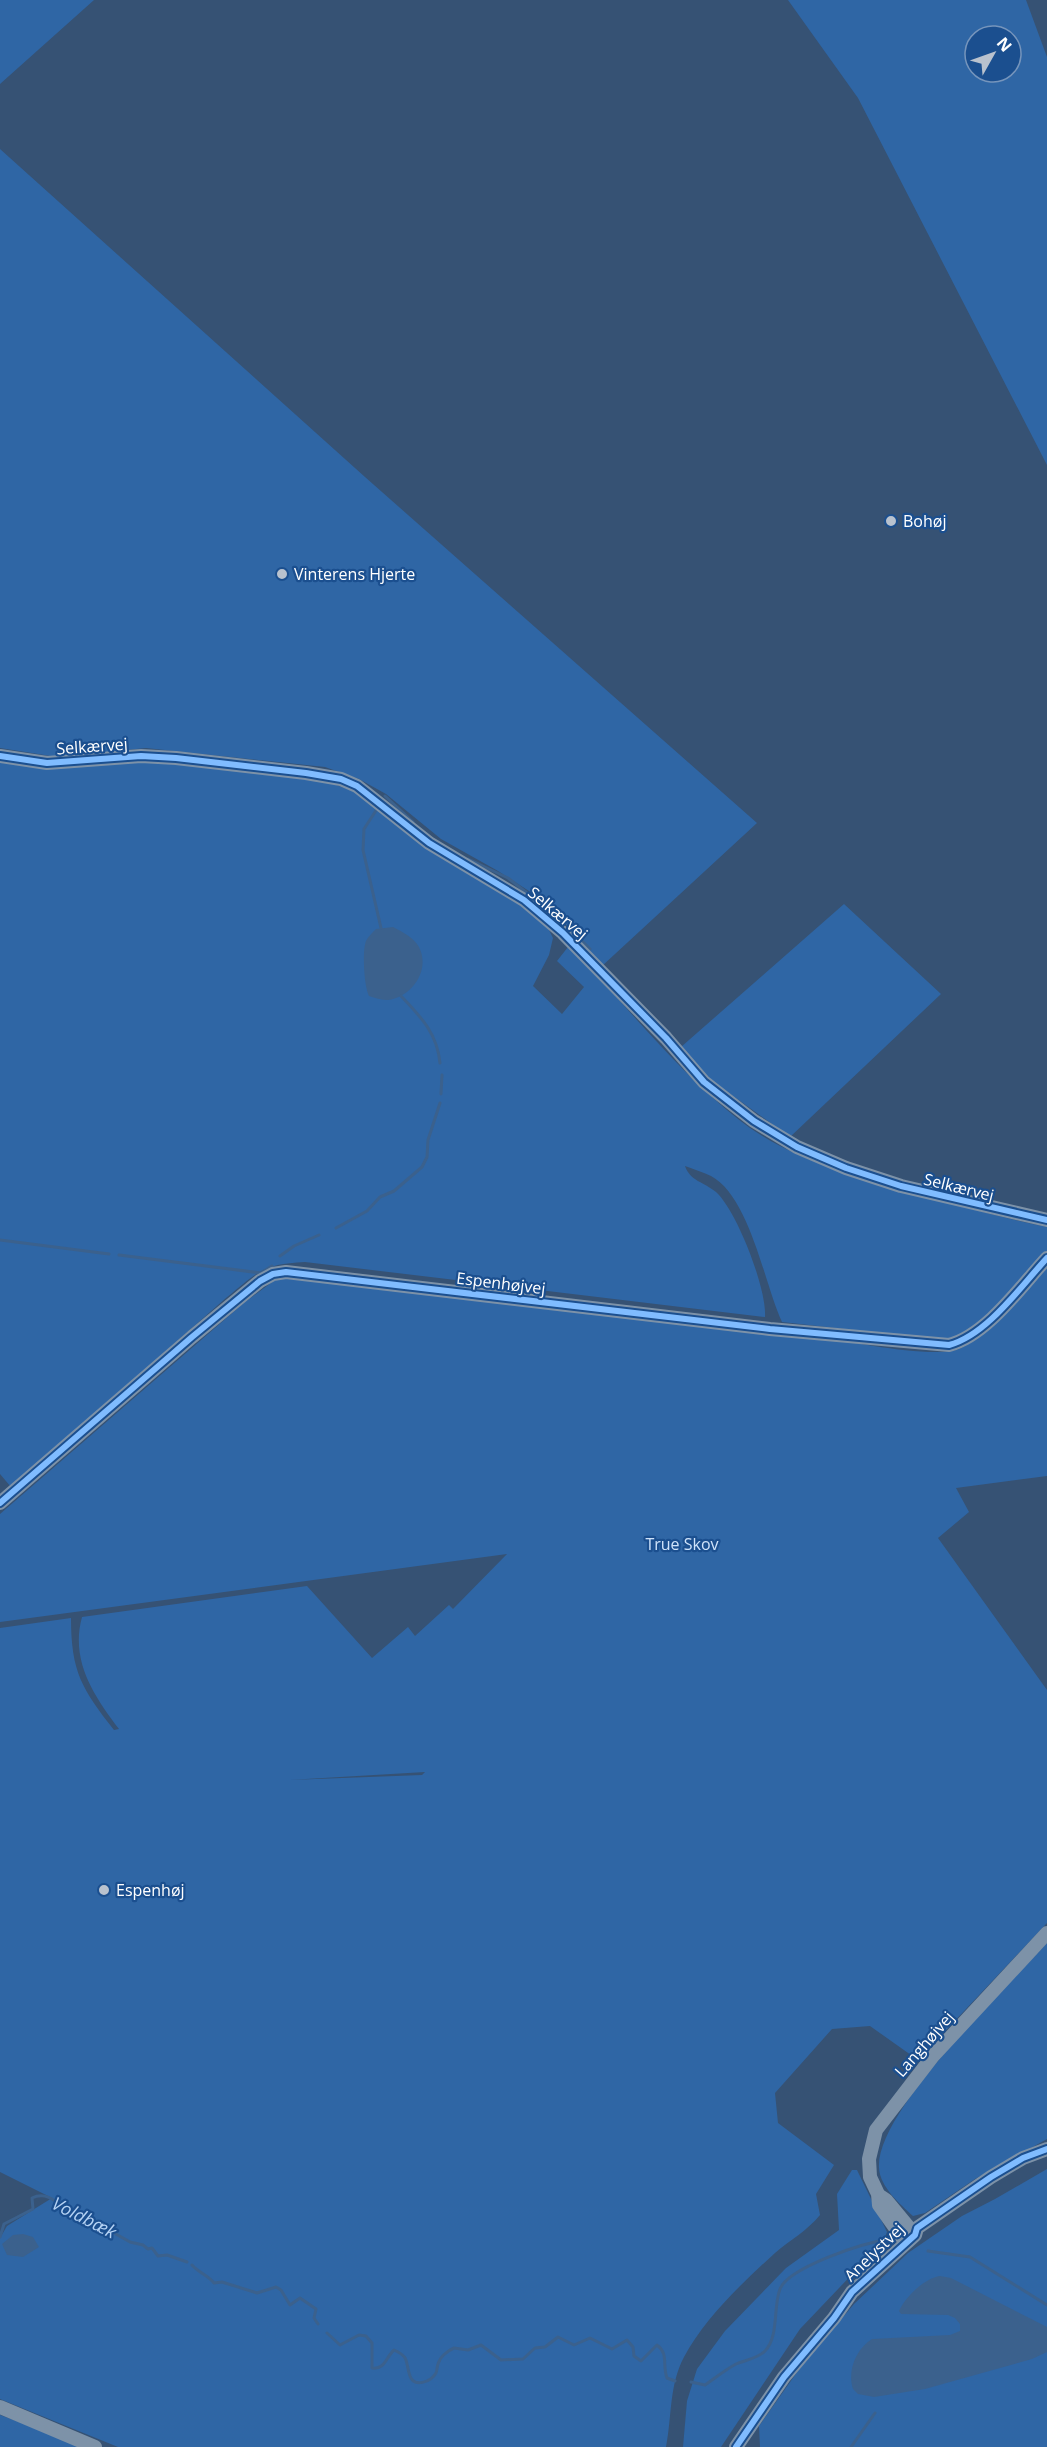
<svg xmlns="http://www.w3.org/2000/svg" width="1047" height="2447" font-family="'Open Sans',sans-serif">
<rect width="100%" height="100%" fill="#365274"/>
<path fill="#2f66a5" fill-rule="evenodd" d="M0 0H94L0 84Z
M788 0H1026L1047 57V465L858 98ZM975 36H1011V72H975Z
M0 149 365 477 757 823 602 966 546 902 498 871 441 839 386 794 359 779 325 767 146 748 57 757 0 748Z
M0 759 163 763 323 780 363 795 521 906 548 928 553 938 549 955 533 986 562 1014 584 987 557 961 568 947 579 955C630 1011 679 1072 738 1119 788 1159 854 1176 914 1193 958 1205 1002 1218 1047 1227V1251L979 1325 964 1335 942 1340 782 1322C764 1283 750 1197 711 1176 703 1172 693 1169 685 1166 690 1181 704 1182 716 1192 737 1211 767 1289 765 1317L305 1262C262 1264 258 1272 226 1298L11 1487 0 1474Z
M844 904 941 994 790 1137 708 1078 681 1047Z
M1047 1267V1476L956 1488 969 1512 938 1538 1047 1690V1923L918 2060 870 2026 832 2029 775 2093 778 2123 834 2165 816 2194 820 2215C807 2231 790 2240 775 2253 742 2283 705 2318 684 2357 669 2385 672 2417 666 2447H118L0 2399V2238L7 2226 52 2198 0 2172V1628L71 1618C71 1672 82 1689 114 1730L119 1729C94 1696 70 1661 82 1617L307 1586 372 1658 408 1627 415 1636 449 1605 453 1609 507 1554 0 1622V1514L245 1302 275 1280 287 1277 821 1337C852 1342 933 1359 959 1349 984 1339 1027 1288 1047 1267ZM425 1772 422 1775 289 1780Z
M1047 1943V2139L975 2179 925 2213 913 2216C900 2204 880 2187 879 2168 875 2112 1007 1987 1047 1943Z
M1047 2169V2447H760L759 2426 800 2368 854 2304 908 2253 962 2216 995 2199Z
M852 2170H857L887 2232 880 2251 860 2266 800 2329 721 2447H683L687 2401 697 2369 725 2331 786 2268 839 2230 837 2194Z
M0 2415 60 2437 80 2447H0Z"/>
<path fill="#3b618d" d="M393 927C403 932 414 938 419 947 431 971 411 997 388 1000 381 1000 375 998 369 996 364 986 362 951 366 941 368 937 373 932 376 929Z
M23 2234 33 2237 39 2247 23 2257 7 2255 2 2244 13 2235Z
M940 2276 951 2278 1047 2327V2352L1032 2359 925 2389 874 2397 858 2394 853 2389C847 2371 856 2349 872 2339L950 2335 960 2331V2324L955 2318 948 2315 901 2314 899 2311C905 2297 925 2278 940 2276Z"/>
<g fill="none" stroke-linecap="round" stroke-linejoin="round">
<path stroke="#3b618d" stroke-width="3" d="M385 796 413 822
M377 809 364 829 363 850 381 928
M468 859 508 878 559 918
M570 929 590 949
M401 996C421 1017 437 1033 440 1063
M441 1094 442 1075
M336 1228 367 1211 380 1197 394 1191 422 1167 427 1157 428 1140 440 1103
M0 1240 109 1254
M119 1255 261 1273 272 1266
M280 1256 294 1246 319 1235
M0 2237 4 2224 33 2209 32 2198C48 2190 59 2205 71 2213L77 2212 92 2225H100L130 2242 143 2245 148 2249 152 2248 158 2256 167 2255 187 2262
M928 2251 970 2257 1047 2305
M192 2265C199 2273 208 2275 214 2283L222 2282 257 2293 276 2287 281 2290 290 2305 300 2298 316 2309 314 2318 318 2324
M327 2333 340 2345 359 2335 366 2336 372 2343V2368C385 2370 386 2357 394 2350 410 2357 405 2362 410 2376 414 2388 431 2382 436 2373 437 2372 437 2366 438 2364 440 2357 447 2351 454 2348L468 2350 481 2345 501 2360 523 2359 535 2348 545 2347 558 2337 574 2345 590 2338 612 2349 627 2340 633 2347 634 2356 641 2361 657 2345C669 2354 662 2365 667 2378L675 2381
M691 2382 705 2385C715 2378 725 2370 736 2364 745 2360 757 2359 765 2351 779 2337 773 2307 780 2289 788 2268 864 2242 886 2240
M851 2447 875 2413"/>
<path stroke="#7d92a8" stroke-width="14" d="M0 756 47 763 141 756 176 758 306 773 341 779 357 786 429 843 524 900 563 933 666 1038 704 1082 754 1121 797 1147 846 1168 901 1186 1047 1220
M0 1503 192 1337 260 1281 273 1274 286 1272 770 1329 949 1345C987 1335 1021 1286 1047 1258
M880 2196 886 2200 915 2235
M906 2243 879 2205 878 2194 870 2177 869 2159 876 2130 933 2056 1047 1933
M0 2407 95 2447
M736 2447 784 2377 834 2318 852 2292 915 2235 917 2228 991 2177 1023 2158 1047 2149"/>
<defs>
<path id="cycleway" d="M0 756 47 763 141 756 176 758 306 773 341 779 357 786 429 843 524 900 563 933 666 1038 704 1082 754 1121 797 1147 846 1168 901 1186 1047 1220
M0 1503 192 1337 260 1281 273 1274 286 1272 770 1329 949 1345C987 1335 1021 1286 1047 1258
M736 2447 784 2377 834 2318 852 2292 915 2235 917 2228 991 2177 1023 2158 1047 2149"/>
</defs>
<use href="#cycleway" stroke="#1b4f8f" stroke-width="10"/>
<use href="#cycleway" stroke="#80bcff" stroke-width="6"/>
</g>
<g fill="#b9c2ce" stroke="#1b4f8f" stroke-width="2">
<circle cx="891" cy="521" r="6"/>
<circle cx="282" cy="574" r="6"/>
<circle cx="104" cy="1890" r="6"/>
</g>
<g text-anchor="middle" stroke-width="4.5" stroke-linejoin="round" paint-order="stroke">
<g font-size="16" fill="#fff" stroke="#1b4f8f" text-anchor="start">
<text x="903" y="527">Bohøj</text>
<text x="294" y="580">Vinterens Hjerte</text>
<text x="116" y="1896">Espenhøj</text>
</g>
<g font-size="16" fill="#fff" stroke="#1b4f8f">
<text transform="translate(92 746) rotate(-4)" y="6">Selkærvej</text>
<text transform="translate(558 913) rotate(40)" y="6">Selkærvej</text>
<text transform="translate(959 1187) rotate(14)" y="6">Selkærvej</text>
<text transform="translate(501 1283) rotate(7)" y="6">Espenhøjvej</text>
<text transform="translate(924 2044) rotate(-49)" y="6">Langhøjvej</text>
<text transform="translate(874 2252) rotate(-44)" y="6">Anelystvej</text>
</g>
<g font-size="16" fill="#cfe3fa" stroke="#1b4f8f">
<text x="682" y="1550">True Skov</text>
</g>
<g font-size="18" font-style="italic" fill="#b5d3f5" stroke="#1b4f8f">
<text transform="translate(84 2218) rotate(27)" y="6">Voldbæk</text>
</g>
</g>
<g transform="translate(993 54) rotate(50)"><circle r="28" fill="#1b4f8f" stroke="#7695bc" stroke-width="1.5"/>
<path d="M0-4.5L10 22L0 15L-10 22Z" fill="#b9c2ce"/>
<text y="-9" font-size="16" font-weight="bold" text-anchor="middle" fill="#ffffff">N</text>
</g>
</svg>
